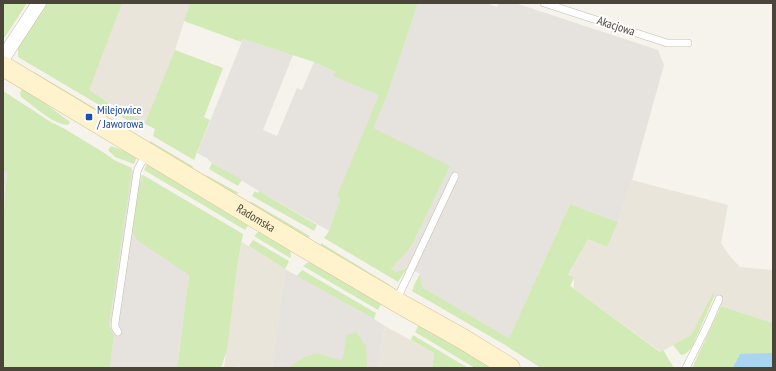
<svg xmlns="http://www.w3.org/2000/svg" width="776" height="371" font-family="'PT Sans Narrow',sans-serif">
<rect width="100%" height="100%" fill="#f6f3ec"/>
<path fill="#eae5da" d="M57 3H190L174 53 145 124 89 91Z
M632 180 728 205 721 243 729 255 740 267 773 270V323L721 306 719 299 714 297V292L691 335 661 352 574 289V278L568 276 588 238 607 246 619 219Z
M242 242 285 269 272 368H246L236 366V368H224L237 268Z
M385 326 434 353 432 368H378Z"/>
<path fill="#e6e2dd" d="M418 3H486L497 7 499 3H515L658 50 664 65 632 180 618 222 570 204 509 338 422 287 420 274 411 269 407 267 396 272 391 269 411 247 450 165 340 199 329 231 259 191 212 163 207 158 197 153 202 141 243 39 293 55 263 130 277 136 297 88 302 90 314 62 336 72 334 76 386 97Z
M131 170 141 176 143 180 189 275 177 368H110L114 335 109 326Z
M3 171 7 172 3 223Z
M285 269 374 319 385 326 378 368H272Z"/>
<path fill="#d2eab5" d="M3 3H27L3 40Z
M47 3H122L89 90 109 103 106 109 18 57V49L19 43Z
M190 3H418L386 98 373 128 450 166 411 247 391 269 396 272 408 267 398 282 324 238 329 231 340 199 337 196 379 95 333 76 336 72 314 62 243 39 241 42 184 21Z
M175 50 223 68 204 117 210 120 194 160 153 136 155 129 145 124 142 129 117 114 120 109 145 123Z
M34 72 103 113 100 114 33 74Z
M23 87 70 122 68 125C52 124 34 106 21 97L20 93Z
M3 91 28 107 49 121 65 129 106 154 114 160 132 168 109 326 114 335 110 368H3V223L7 172 3 171Z
M150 141 194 167 190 168 151 145Z
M111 146 136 155 137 157 134 164 115 157 108 150Z
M148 163 249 224 245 230 144 170 147 164Z
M212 163 242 180 238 186 209 169Z
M143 175 243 234 237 268 227 350 221 368H177L189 275 137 240 132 232 138 185 143 180 141 176Z
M206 175 239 193 235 194 207 178Z
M255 191 258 193 259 191 317 225 314 231 252 196Z
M250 201 310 236 308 238 251 204Z
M570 204 618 222 607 247 588 239 568 275 574 278 570 286 660 352 663 350 674 368H541L505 345 412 291 415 283 420 274 422 287 509 338Z
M259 231 290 249 291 257 290 258 254 236Z
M253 240 289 261 285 269 249 246Z
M321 243 390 285H385L321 246Z
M312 262 383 301 378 310 303 266 307 263Z
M302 270 376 313 374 319 297 276Z
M714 291V297L692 347C689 351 687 354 681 355L673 345 691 335Z
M721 306 773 323V368H692Z
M420 323 493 368H475L415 332Z
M356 332 366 346 367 364 366 368H288C297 362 309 352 320 354 327 356 334 359 342 360L344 353 346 336Z
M413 335 468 368H432L434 353 411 340Z"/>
<path fill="#a9d4f2" d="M773 353V368H733L740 354Z"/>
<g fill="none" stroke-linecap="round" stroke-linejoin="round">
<defs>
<path id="lane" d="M544 3 667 43H688
M396 301 455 176
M118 332 115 327V323L137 173 138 169 146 154
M686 368 706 328 719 299"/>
<path id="street" d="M3 58 39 3"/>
<g id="secondary">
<path id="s1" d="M3 66 302 246 404 306 463 339 510 368"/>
</g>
</defs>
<use href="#lane" stroke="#c2bbae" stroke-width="8"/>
<use href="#street" stroke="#c2bbae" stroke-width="15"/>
<use href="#secondary" stroke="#d6c79b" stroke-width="21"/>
<use href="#lane" stroke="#fff" stroke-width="7"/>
<use href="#street" stroke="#fff" stroke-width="14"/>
<use href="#secondary" stroke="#fff3cd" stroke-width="20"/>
</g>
<rect fill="#1a4fb4" stroke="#fff" stroke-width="1.5" x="85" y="113" width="8" height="8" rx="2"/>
<g text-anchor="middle" stroke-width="4" stroke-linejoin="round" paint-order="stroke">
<g font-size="12" fill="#4b4439" stroke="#fff">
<text transform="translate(616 26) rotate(18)" y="4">Akacjowa</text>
<text dy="4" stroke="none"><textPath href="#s1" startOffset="295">Radomska</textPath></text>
</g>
<g font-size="12" fill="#164399" stroke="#fff" text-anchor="start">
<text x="97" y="114">Milejowice<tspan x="97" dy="14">/ Jaworowa</tspan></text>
</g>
</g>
<rect width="776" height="371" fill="none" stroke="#4b4439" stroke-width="8"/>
</svg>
